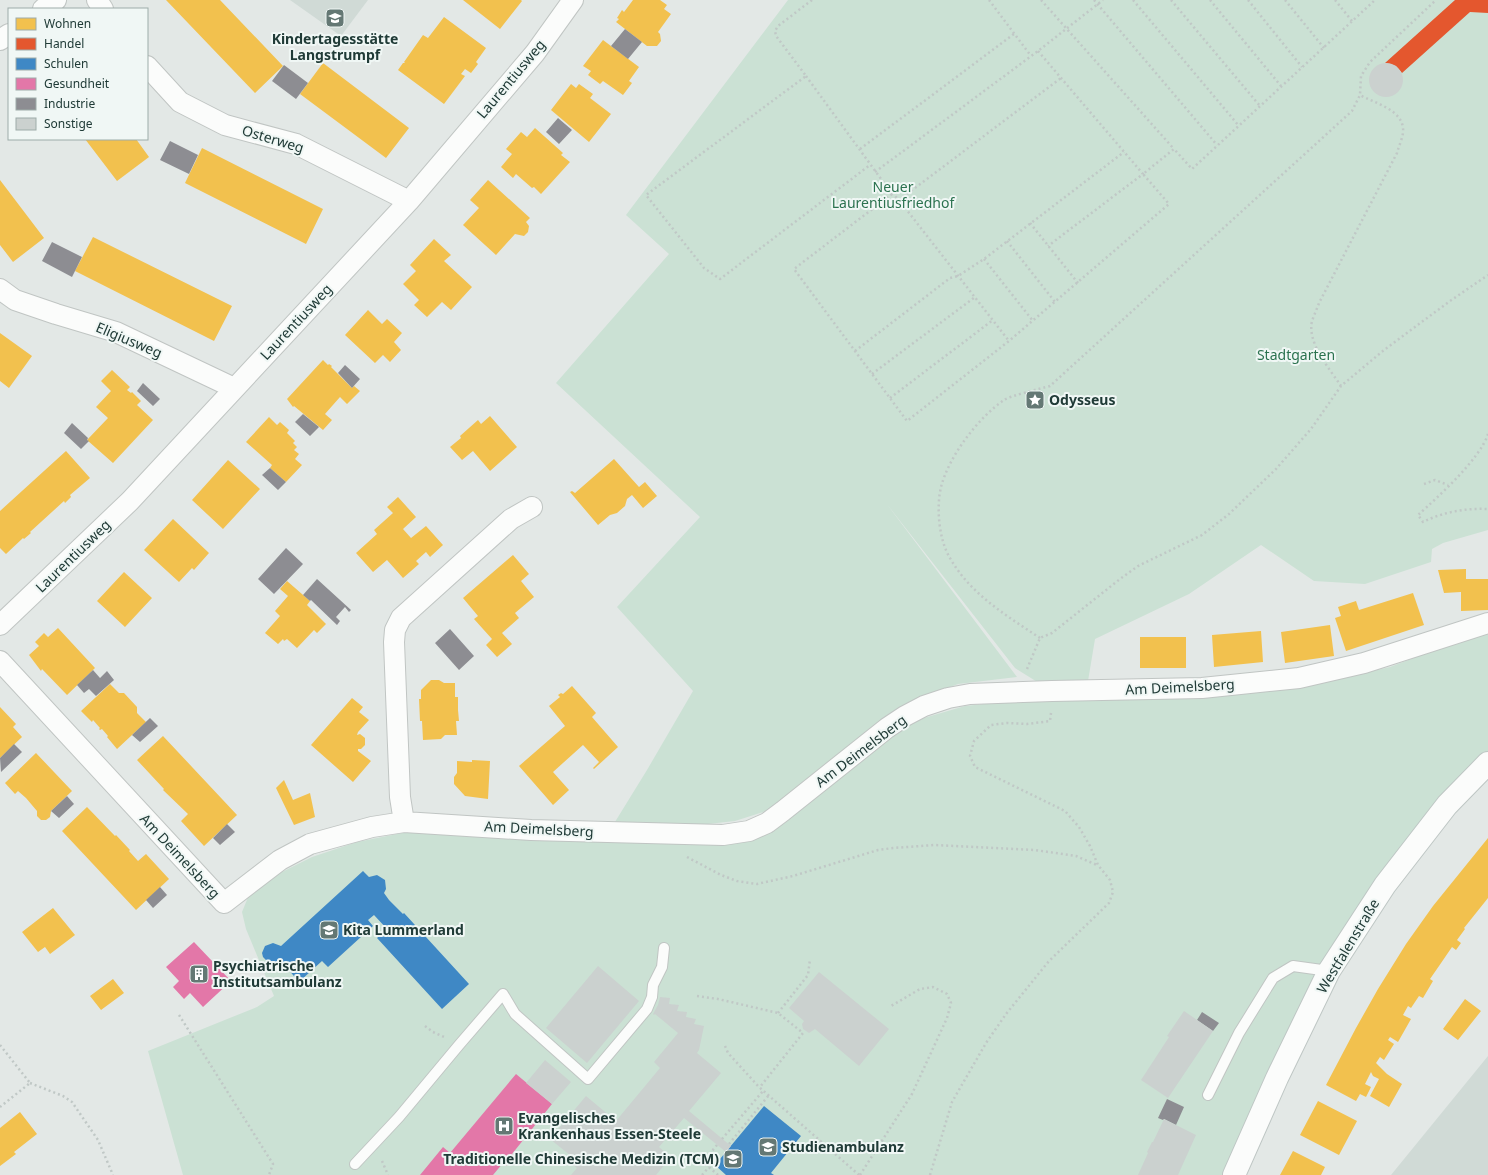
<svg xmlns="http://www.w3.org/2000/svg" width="1488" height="1175" font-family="'Noto Sans',sans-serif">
<rect width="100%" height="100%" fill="#e3e8e6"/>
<path fill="#d0dad6" d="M290 0H368L341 36Z
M1488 1056V1175H1391Z"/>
<path fill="#cbe1d4" d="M788 0H1488V530L1443 543 1432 549 1431 562 1365 584 1314 581 1261 545 1189 594 1095 639 1087 687 1047 688 1015 668 886 503 1017 677 958 684 910 702 766 811 735 821 699 825 610 830 647 770 693 691 617 607 700 517 556 383 669 254 626 215Z
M1488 630V762L1385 884 1225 1175H183L148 1051 257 1007 274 996 246 929 242 912 249 895 274 876 312 857 357 842 402 833 530 831 750 834 862 751 917 720 965 706 1013 701 1312 685 1390 667Z"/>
<path fill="#f2c14e" d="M166 0H220L283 66 255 93Z
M463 0H521L522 1 500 29Z
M633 0H660L667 5 664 9 671 14 658 32 660 34 661 41 657 46H647L616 22 619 19 617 18 622 10 624 12Z
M444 17 486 48 476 62 478 64 471 73 465 69 461 74 465 76 444 104 398 70 403 63H405L404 62 423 35 428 38Z
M603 40 639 67 629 81 632 83 623 95 603 81 600 84 588 75 591 71 583 66Z
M323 63 409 128 386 158 300 94Z
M571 84 576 88 579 84 593 94 590 98 611 114 589 142 551 110Z
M535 128 563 153 561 155 570 162 541 194 534 187 532 188 516 174 513 178 501 167 512 154 506 149 521 132 527 137Z
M85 139H136L149 157 117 181Z
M202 148 323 209 306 244 185 183Z
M0 180 44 238 13 262 0 245Z
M488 180 530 218 526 222 529 226 528 232 524 236 515 234 496 255 463 225 479 208 470 200Z
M93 237 232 306 214 341 75 271Z
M434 239 451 255 444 261 472 287 451 310 442 302 427 317 414 305 419 300 403 284 416 271 410 265Z
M368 310 382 324 387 319 402 333 394 342 401 350 390 362 383 355 375 363 345 335Z
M0 333 32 356 9 388 0 381Z
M323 360 328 365 329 364 332 366 331 367 352 388 354 386 360 391 347 404 340 397 325 414 332 420 323 430 294 406 293 407 287 399Z
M112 370 130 387 127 390 131 393 132 392 141 401 137 405 153 420 113 463 87 440 108 418 96 407 111 391 101 381Z
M490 416 517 447 490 471 473 451 462 460 450 447 461 438 460 436 478 420 481 424Z
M269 417 277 425 280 422 289 430 287 433 295 441 293 443 297 447 294 450 299 454 295 459 302 465 286 482 270 468 272 465 246 442Z
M66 451 90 478 70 495 71 497 65 503 64 501 30 532 31 533 24 539 23 538 6 554 0 548V511Z
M614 459 639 487 645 482 657 496 643 508 632 495 627 499 625 506 617 513 610 515 598 525 570 492 572 491 575 493Z
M228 460 260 489 223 529 192 500Z
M398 497 416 517 403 529 411 538 426 526 443 545 430 557 426 552 416 561 419 564 403 578 387 560 373 572 356 553 377 534 374 530 393 513 387 507Z
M173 519 209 553 194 570 192 568 179 582 144 550Z
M513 555 529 574 521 581 534 597 515 613 519 618 502 633 512 644 497 657 486 645 492 639 474 619 478 616 463 598Z
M1466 569V579H1488V610L1461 611V592L1444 593 1438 570Z
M124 572 152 598 125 627 97 601Z
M287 581 310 601 307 605 326 624 317 633 314 630 297 648 287 639 284 641 283 639 278 644 265 633 280 616 275 611 288 596 280 589Z
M1413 593 1424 625 1346 651 1335 618 1341 616 1338 607 1356 601 1359 610Z
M1330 625 1334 656 1285 663 1281 632Z
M58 628 95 668 67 695 42 669 41 671 29 655 39 646 35 642 44 633 48 637Z
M1261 631 1263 662 1214 667 1212 635Z
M1140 637H1186V668H1140Z
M431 680H439L444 683H455V697H458V710L459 721H456L457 735H445L441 739 423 740 422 721H420L419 699H421V690Z
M110 684 119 693H124L137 707V713L146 722 117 749 107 737 108 736 102 729 100 730 99 729 100 728 93 720 92 722 81 711Z
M572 686 596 713 592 717 618 747 594 769 593 768 599 762 583 745 553 772 569 790 553 805 519 766 565 726 549 706 560 697 558 695 561 693 563 694Z
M352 698 363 707 359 712 369 720 358 732 357 735 360 734 365 738V745L361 749H358V751L371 761 353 782 311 745Z
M0 707 16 724 13 727 22 737 0 758Z
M163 736 237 815 204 846 181 821 188 814 163 790 164 789 137 760Z
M36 753 72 791 51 811 50 817 46 820H41L37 816V811L26 798 18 791 15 794 5 783Z
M472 760 490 761 488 799 465 796 454 784V777L457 773V761L472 762Z
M284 780 293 800 310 793 315 817 294 825 276 788Z
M87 807 115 836 116 835 130 850 129 851 138 861 146 854 169 879 136 910 62 831Z
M1488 838V898L1464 928 1465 929 1457 940 1461 943 1456 950 1452 947 1439 966 1430 979 1433 981 1423 998 1419 996 1411 1008 1408 1006 1403 1015 1411 1019 1398 1042 1390 1037 1388 1040 1394 1044 1384 1060 1380 1057 1376 1063 1387 1074 1402 1084 1389 1107 1370 1096 1379 1079 1373 1076 1371 1072 1365 1084 1371 1087 1366 1097 1360 1094 1356 1101 1326 1085 1356 1028 1378 989 1406 944 1433 906Z
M53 908 75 935 50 954 45 947 38 952 22 932Z
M113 979 124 993 101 1010 90 996Z
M1465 999 1481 1011 1458 1040 1443 1029Z
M1318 1101 1357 1121 1339 1155 1300 1135Z
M20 1112 37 1134 14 1152 16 1154 0 1166V1128Z
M1293 1151 1325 1167 1321 1175H1280Z"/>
<path fill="#e4572e" d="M1455 0H1488V13L1470 12 1402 73 1396 66 1385 63Z"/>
<path fill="#3f88c5" d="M363 871 369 877 377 875 385 880 386 889 384 893 389 900 403 914 404 913 469 984 442 1009 377 938 387 929 374 915 368 920 373 926 328 967 322 961 299 982 281 961 273 964 269 963 263 957 262 953 265 946 273 943 281 946Z
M764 1106 801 1136 771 1173 774 1175H726L715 1165Z"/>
<path fill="#e377a8" d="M194 942 231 981 203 1007 190 993 184 999 173 987 179 981 166 967Z
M516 1074 552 1104 512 1154 515 1156 506 1166 503 1163 493 1175H420L443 1147 450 1153Z"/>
<path fill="#8d8d92" d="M625 29 642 42 628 59 611 46Z
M284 65 308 83 296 99 272 81Z
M558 118 572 130 559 144 546 132Z
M170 141 198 155 189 174 160 160Z
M52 242 82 257 72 277 42 261Z
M345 365 360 379 352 388 338 373Z
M143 383 160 399 153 406 137 391Z
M303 414 319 427 310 436 295 422Z
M72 423 88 438 87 440 89 441 81 449 64 433Z
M270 468 286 482 278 490 262 475Z
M286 548 303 564 274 594 258 579Z
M317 579 351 610 349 612 345 607 336 617 340 621 337 625 311 600 310 601 303 595Z
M450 629 474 656 459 670 435 643Z
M93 670 100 678 107 671 114 680 96 696 89 689 84 693 77 685Z
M150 718 158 726 140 742 132 735Z
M14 744 22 752 1 772 0 758Z
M67 796 74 804 59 818 51 811Z
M227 824 235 832 220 845 213 838Z
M160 887 167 895 153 908 146 900Z
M1202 1012 1219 1023 1213 1031 1197 1020Z
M1167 1099 1184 1107 1176 1125 1164 1119 1163 1120 1158 1118Z"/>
<path fill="#cbd1cf" d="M1369 80a17 17 0 1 1 34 0a17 17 0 1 1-34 0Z
M598 966 639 1001 587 1063 546 1028Z
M819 972 889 1029 859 1066 815 1029 809 1033 803 1029 802 1024 804 1021 789 1008Z
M660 997 670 998 669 1004 679 1005 677 1011 687 1012 686 1017 696 1019 694 1024 704 1026 699 1050 697 1053 721 1073 689 1111 731 1146 726 1152 684 1118 659 1147 671 1157 656 1175H571L577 1168 573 1165 578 1158 573 1154 571 1156 550 1139 586 1096 616 1121 660 1068 654 1062 678 1033 655 1014 654 1015 653 1014 658 1005Z
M1184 1011 1213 1031 1168 1098 1141 1080 1169 1037 1167 1036Z
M545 1060 571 1082 552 1104 526 1083Z
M1164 1119 1196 1135 1178 1175H1138L1148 1153 1147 1152 1152 1142H1153Z"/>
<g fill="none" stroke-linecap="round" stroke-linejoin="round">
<defs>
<path id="lane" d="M1208 1095 1239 1033 1273 978 1293 966 1329 971
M355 1164 399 1117 459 1045 503 994 515 1014 588 1079 647 1009 652 997 653 985 662 967 664 948"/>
<path id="street" d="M97 0 103 9
M43 9 56 0
M0 40 9 34
M147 66 180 102 225 125 296 144 409 201
M0 289 15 300 56 314 116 332 234 388
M0 625 130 501 409 201 535 53 573 0
M0 661 224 903 280 860 310 844 372 827 404 822 531 830 723 835 749 831 767 823 783 811 887 728 905 716 924 706 948 698 970 694 1052 691 1202 688 1299 678 1364 663 1488 623
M404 822 400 797 394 642 395 630 401 618 511 519 532 507"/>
<path id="secondary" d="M1234 1175 1277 1078 1329 971 1385 885 1447 805 1488 763"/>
</defs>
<use href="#lane" stroke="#c0c5c3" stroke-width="12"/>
<use href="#street" stroke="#c0c5c3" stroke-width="22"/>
<use href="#secondary" stroke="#bec6c4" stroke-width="24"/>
<path stroke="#c0c8c6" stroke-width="2.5" stroke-dasharray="2 3" stroke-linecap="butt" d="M812 0 778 26 775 31 776 36 806 76 646 195 704 268 720 279 870 165
M989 0 1031 56
M1041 0 1174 149
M1094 0 1217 145
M1133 0 1239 126
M1171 0 1260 106
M1210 0 1281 86
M1248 0 1302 67
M1285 0 1324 48
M1335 0 1352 21
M1038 51 1143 174 1048 246
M806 76 892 194 895 196 899 200 1009 341
M860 149 1014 34
M875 172 1038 51 1103 0
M892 194 794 269 907 421 1009 341 1169 204 1143 174 1174 149 1192 169 1375 0
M899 200 1061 78
M1030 223 1078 283
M1007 241 1055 302
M984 259 1033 321
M855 351 950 278 958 276 984 259 1124 152
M872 374 975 297
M1341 386C1329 368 1307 343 1312 321 1314 315 1317 309 1319 303L1397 153C1399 145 1404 136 1403 128 1401 109 1374 103 1360 95
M890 398 993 320
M1488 434C1480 459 1438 497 1418 515L1423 522C1443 512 1466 508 1488 509
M1424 484 1435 480 1448 485
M1040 638C1007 616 970 594 950 558 939 540 936 508 941 487 949 456 978 418 1004 400 1012 395 1040 389 1050 386L1352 111 1360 95 1361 76 1370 62 1436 0
M1027 669 1040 638 1052 633 1120 579 1138 566 1202 535 1229 514 1276 469 1311 429 1341 386 1384 350 1450 301 1488 275
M687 857 721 875 737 881 757 884 793 876 878 850 893 848 934 845 1035 850 1076 856 1097 865
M697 996 718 999 778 1013 803 1033 760 1087
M778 1013 808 975 810 959
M179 1015 273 1164 269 1175
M425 1026 433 1032 444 1037
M0 1045 30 1083 0 1107
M725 1046 728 1053 759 1087 859 1175
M30 1083 63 1096 72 1102 98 1140 113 1175
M722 1139 763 1091
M729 1144 769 1095
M717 1145 703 1162 718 1175
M382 1161 388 1175
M702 1175 709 1167
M860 1175 912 1094 947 1018 951 1003 947 994 933 987 920 989 891 1006
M930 1175 952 1102 986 1043 1006 1014 1049 961 1109 903 1113 892 1110 880 1098 865 1090 846 1079 827 1065 811 975 767 970 756 974 741 991 725 1007 723 1027 724 1050 721 1051 713"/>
<use href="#lane" stroke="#fbfcfb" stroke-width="10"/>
<use href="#street" stroke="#fbfcfb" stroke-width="20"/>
<use href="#secondary" stroke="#fbfcfb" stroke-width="22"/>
</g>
<defs>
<symbol id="school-square" viewBox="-11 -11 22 22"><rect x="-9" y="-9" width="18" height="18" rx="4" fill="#647874" stroke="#f0f7f5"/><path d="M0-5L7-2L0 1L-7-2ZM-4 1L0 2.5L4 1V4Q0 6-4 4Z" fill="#fff"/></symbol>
<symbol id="sight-square" viewBox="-11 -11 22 22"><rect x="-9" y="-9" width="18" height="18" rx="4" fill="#647874" stroke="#f0f7f5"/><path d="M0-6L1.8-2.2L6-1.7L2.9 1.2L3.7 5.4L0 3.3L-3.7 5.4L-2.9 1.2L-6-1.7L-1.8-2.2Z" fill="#fff"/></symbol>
<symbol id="building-square" viewBox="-11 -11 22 22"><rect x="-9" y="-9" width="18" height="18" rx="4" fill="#647874" stroke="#f0f7f5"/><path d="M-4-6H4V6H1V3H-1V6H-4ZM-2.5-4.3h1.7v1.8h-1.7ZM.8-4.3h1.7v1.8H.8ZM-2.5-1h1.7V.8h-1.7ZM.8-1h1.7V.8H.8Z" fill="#fff"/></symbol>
<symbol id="hospital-square" viewBox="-11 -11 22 22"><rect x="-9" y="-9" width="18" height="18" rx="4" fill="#647874" stroke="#f0f7f5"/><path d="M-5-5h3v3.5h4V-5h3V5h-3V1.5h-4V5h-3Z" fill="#fff"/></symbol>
<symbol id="university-square" viewBox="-11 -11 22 22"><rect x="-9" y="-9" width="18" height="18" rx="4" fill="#647874" stroke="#f0f7f5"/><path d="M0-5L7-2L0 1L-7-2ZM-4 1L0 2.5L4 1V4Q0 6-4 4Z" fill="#fff"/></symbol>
</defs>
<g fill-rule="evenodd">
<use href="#school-square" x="324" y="7" width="22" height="22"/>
<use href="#sight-square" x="1024" y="389" width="22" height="22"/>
<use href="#school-square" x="318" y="919" width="22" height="22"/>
<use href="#building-square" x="188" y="963" width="22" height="22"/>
<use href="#hospital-square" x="493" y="1115" width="22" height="22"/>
<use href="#university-square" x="757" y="1136" width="22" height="22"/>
<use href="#university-square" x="722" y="1148" width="22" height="22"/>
</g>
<g text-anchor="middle" stroke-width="4" stroke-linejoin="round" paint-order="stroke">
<g font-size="14" font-weight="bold" fill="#203b37" stroke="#f0f7f5" text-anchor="start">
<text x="335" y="44" text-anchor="middle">Kindertagesstätte<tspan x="335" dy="16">Langstrumpf</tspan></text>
<text x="1049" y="405">Odysseus</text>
<text x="343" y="935">Kita Lummerland</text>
<text x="213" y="971">Psychiatrische<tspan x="213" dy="16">Institutsambulanz</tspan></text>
<text x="518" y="1123">Evangelisches<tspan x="518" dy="16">Krankenhaus Essen-Steele</tspan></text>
<text x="782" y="1152">Studienambulanz</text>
<text x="719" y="1164" text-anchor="end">Traditionelle Chinesische Medizin (TCM)</text>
</g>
<g font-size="14" fill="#203b37" stroke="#f0f7f5">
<text transform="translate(511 79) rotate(-50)" y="5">Laurentiusweg</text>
<text transform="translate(273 139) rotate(17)" y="5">Osterweg</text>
<text transform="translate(296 322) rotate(-47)" y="5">Laurentiusweg</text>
<text transform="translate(129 340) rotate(23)" y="5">Eligiusweg</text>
<text transform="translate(73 556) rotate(-44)" y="5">Laurentiusweg</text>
<text transform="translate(1180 687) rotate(-3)" y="5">Am Deimelsberg</text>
<text transform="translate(861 751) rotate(-37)" y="5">Am Deimelsberg</text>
<text transform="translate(539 829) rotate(3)" y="5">Am Deimelsberg</text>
<text transform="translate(180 856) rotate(47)" y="5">Am Deimelsberg</text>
<text transform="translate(1348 946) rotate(-59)" y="5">Westfalenstraße</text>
</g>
<g font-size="14" fill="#2b724f" stroke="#f0f7f5">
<text x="893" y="192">Neuer<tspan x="893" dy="16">Laurentiusfriedhof</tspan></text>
<text x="1296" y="360">Stadtgarten</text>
</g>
</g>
<rect x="8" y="8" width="140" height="132" fill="#f0f7f5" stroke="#9daca9"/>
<rect x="16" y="18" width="20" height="12" fill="#f2c14e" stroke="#9daca9"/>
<text x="44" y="28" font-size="12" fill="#203b37">Wohnen</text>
<rect x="16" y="38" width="20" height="12" fill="#e4572e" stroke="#9daca9"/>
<text x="44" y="48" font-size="12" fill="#203b37">Handel</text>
<rect x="16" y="58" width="20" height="12" fill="#3f88c5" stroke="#9daca9"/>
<text x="44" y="68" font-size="12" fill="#203b37">Schulen</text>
<rect x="16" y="78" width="20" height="12" fill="#e377a8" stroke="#9daca9"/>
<text x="44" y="88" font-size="12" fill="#203b37">Gesundheit</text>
<rect x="16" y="98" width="20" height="12" fill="#8d8d92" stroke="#9daca9"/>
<text x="44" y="108" font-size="12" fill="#203b37">Industrie</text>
<rect x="16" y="118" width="20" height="12" fill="#cbd1cf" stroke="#9daca9"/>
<text x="44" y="128" font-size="12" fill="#203b37">Sonstige</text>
</svg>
